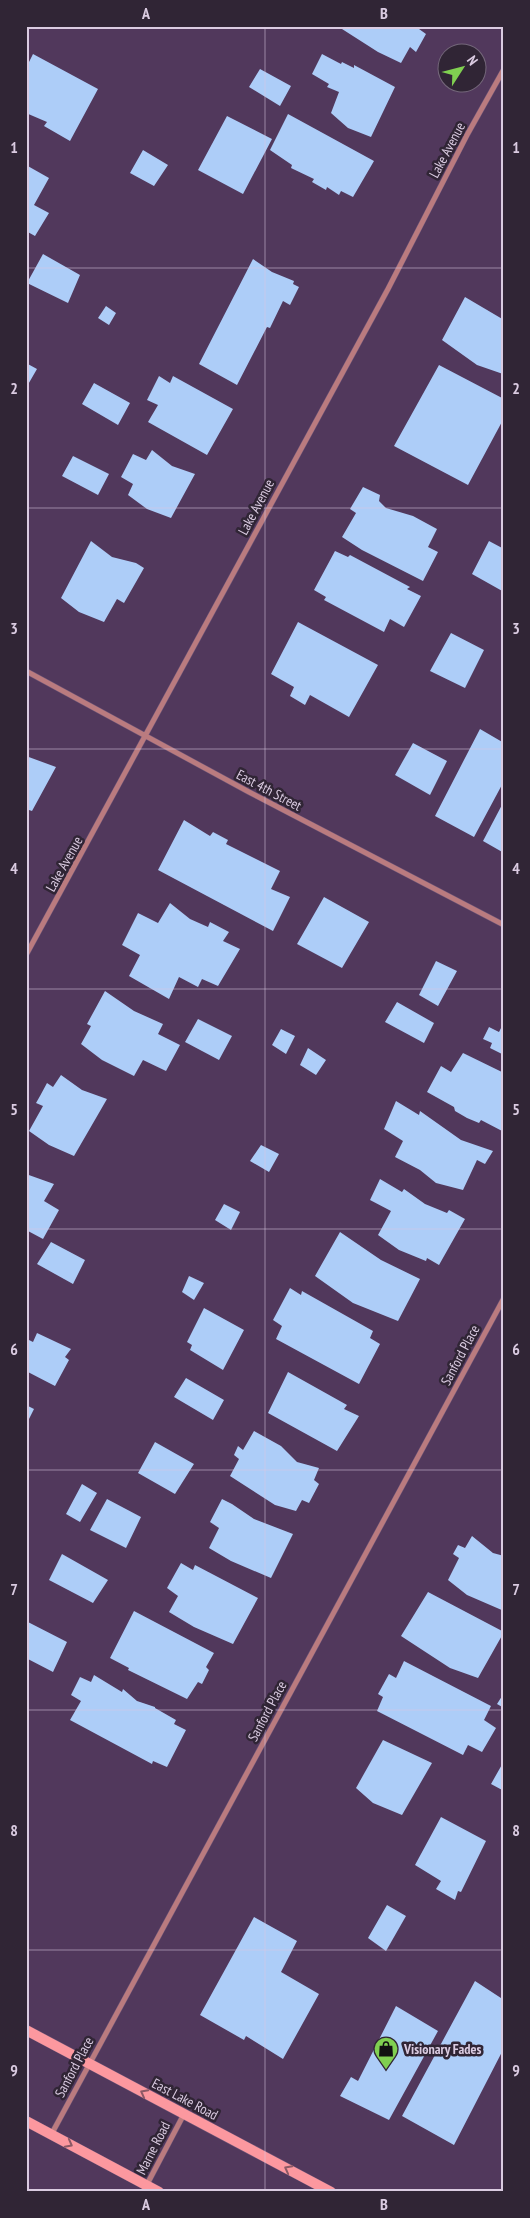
<svg xmlns="http://www.w3.org/2000/svg" width="530" height="2218" font-family="'PT Sans Narrow',sans-serif">
<rect width="100%" height="100%" fill="#51385c"/>
<path fill="#adcdf8" d="M343 26H421L419 29 426 34 416 52 410 47 401 63 378 52 342 29Z
M33 54 98 89 70 141 44 126 47 122 26 113V68Z
M322 54 341 64 342 62 354 68V65L395 87 371 137 348 128 331 113 339 92 327 87 329 84 312 74Z
M260 69 291 86 280 106 249 87Z
M288 114 374 161 353 197 341 191 339 195 327 187 326 190 312 182 314 179 291 168 292 165 270 150Z
M227 116 272 139 243 194 198 170Z
M143 150 168 165 154 186 130 173Z
M26 165 49 178 34 205 49 213 35 236 26 231Z
M43 254 80 275 68 303 27 283Z
M253 259 272 272 294 281 293 284 299 287 290 305 283 301 270 328 267 327 237 385 199 364Z
M465 297 504 320 503 374 477 365 442 340Z
M106 306 116 313 109 325 98 318Z
M26 363 37 369 26 388Z
M439 365 504 399V418L468 485 394 446Z
M159 376 170 383 173 376 233 409 207 455 148 422 158 405 147 400Z
M94 383 130 403 118 425 82 404Z
M152 450 172 466 195 474 171 518 147 509 128 495 133 484 121 477 133 454 146 460Z
M73 456 109 474 98 495 62 476Z
M363 487 380 495 379 501 386 508 413 516 437 529 428 547 438 552 423 581 362 550 342 537 356 513 350 509Z
M91 541 112 557 136 563 144 568 124 603 117 599 104 622 79 612 61 598Z
M489 541 504 549V592L472 574Z
M335 551 348 557 350 555 410 587 407 589 421 596 404 627 390 619 384 632 324 600 326 597 314 590Z
M298 622 378 665 349 717 310 695 305 705 290 696 294 687 271 674Z
M451 633 484 650 465 688 430 671Z
M480 729 504 743V781L474 837 435 816Z
M413 743 447 761 430 795 395 775Z
M26 756 56 767 32 811 26 809Z
M504 801V853L483 841Z
M184 820 210 836 213 832 228 840 226 844 280 871 271 889 290 897 273 931 158 870Z
M324 897 369 922 342 968 297 944Z
M170 903 190 919 208 927 210 922 229 932 223 941 240 949 218 986 202 979 198 987 179 977 169 999 129 976 140 955 122 945 138 913 158 923Z
M436 961 457 971 438 1006 419 995Z
M105 991 134 1011 163 1024 158 1034 180 1045 166 1071 143 1060 134 1076 102 1060 81 1044 91 1026 87 1024Z
M397 1002 434 1023 424 1043 385 1022Z
M198 1019 232 1036 219 1060 185 1042Z
M504 1022V1055L490 1048 492 1043 483 1039 489 1027 499 1032Z
M281 1029 295 1036 286 1054 272 1045Z
M308 1048 326 1060 316 1075 300 1065Z
M463 1053 504 1073V1132L481 1120 479 1123 467 1118 455 1111 454 1107 427 1092 441 1066 451 1072Z
M61 1075 82 1090 107 1099 74 1156 49 1145 29 1131 43 1106 36 1103 40 1096 47 1083 53 1087Z
M396 1101 419 1115 420 1111 461 1140 493 1151 485 1164 477 1160 463 1190 436 1183 420 1170 395 1157 403 1141 384 1129Z
M261 1145 279 1154 269 1172 250 1161Z
M26 1174 54 1184 44 1201 59 1210 43 1239 28 1231 26 1236Z
M380 1179 402 1192 404 1189 425 1204 447 1213 449 1210 465 1219 439 1265 427 1258 426 1261 399 1250 378 1235 391 1211 370 1200Z
M224 1204 240 1212 231 1230 215 1220Z
M340 1232 381 1260 420 1279 398 1321 353 1303 315 1276Z
M51 1242 85 1260 73 1284 37 1264Z
M189 1276 204 1283 194 1300 182 1292Z
M290 1288 301 1295 302 1291 373 1331 370 1338 380 1344 359 1384 276 1339 282 1326 273 1320Z
M204 1308 244 1330 223 1370 190 1350 192 1345 187 1342Z
M37 1333 71 1349 65 1357 69 1360 55 1386 26 1371V1345L29 1340 33 1342Z
M288 1372 347 1405 344 1409 359 1416 337 1451 268 1413Z
M186 1378 224 1400 213 1420 174 1397Z
M26 1405 34 1409 26 1425Z
M254 1431 281 1446 297 1462 319 1468 314 1480 319 1484 309 1503 302 1500 296 1511 275 1505 230 1476 239 1459 234 1455 238 1446 243 1450Z
M155 1442 194 1464 175 1494 138 1473Z
M82 1484 97 1493 80 1522 66 1514Z
M107 1499 141 1517 126 1548 90 1530Z
M222 1499 232 1504 254 1519 293 1534 271 1578 231 1561 209 1548 219 1528 210 1522Z
M472 1536 493 1553 504 1556V1611L467 1595 448 1580 459 1558 453 1554 458 1545 465 1548Z
M62 1554 108 1580 93 1603 49 1580Z
M181 1563 193 1570 195 1565 258 1598 233 1644 194 1627 169 1612 178 1596 167 1588Z
M428 1592 504 1632 478 1678 450 1668 401 1636Z
M134 1611 214 1653 206 1667 209 1670 202 1684 198 1682 187 1699 128 1670 129 1668 110 1658Z
M26 1621 67 1642 53 1672 26 1658Z
M404 1661 491 1706 484 1720 496 1728 482 1752 468 1745 463 1755 377 1711 383 1697 378 1694 389 1674 396 1678Z
M94 1675 122 1692 123 1689 137 1701 155 1707V1708L176 1720 174 1724 186 1730 167 1767 153 1761 152 1764 70 1720 81 1701 71 1695 80 1677 91 1682Z
M504 1693V1708L497 1704Z
M383 1740 432 1763 402 1815 373 1803 356 1788Z
M504 1761V1791L491 1784Z
M441 1817 486 1841 461 1892 458 1891 455 1900 436 1889 441 1881 415 1865Z
M387 1905 406 1916 386 1951 368 1938Z
M254 1917 297 1941 281 1972 319 1994 283 2059 246 2036 244 2040 200 2015Z
M475 1981 504 2000V2048L454 2145 402 2116Z
M396 2006 438 2031 389 2120 340 2096 351 2077 358 2081Z"/>
<g fill="none" stroke-linecap="round" stroke-linejoin="round">
<defs>
<path id="street" d="M26 671 249 792 504 925
M26 955 388 289 467 135 504 69
M51 2135 504 1298
M143 2192 184 2114"/>
<path id="secondary" d="M26 2030 331 2192
M26 2121 159 2192"/>
</defs>
<use href="#street" stroke="#6c5577" stroke-width="6"/>
<use href="#secondary" stroke="#6c5577" stroke-width="11"/>
<use href="#street" stroke="#ba7b7f" stroke-width="5"/>
<use href="#secondary" stroke="#fc989f" stroke-width="10"/>
</g>
<defs><path id="oneway-chevron" d="M-2-3.5L2.5 0L-2 3.5" fill="none" stroke-width="1.6" stroke-linecap="round" stroke-linejoin="round" transform="scale(1.25)"/></defs>
<g stroke="#8c5965">
<use href="#oneway-chevron" transform="translate(144 2093) rotate(-152)"/>
<use href="#oneway-chevron" transform="translate(69 2144) rotate(28)"/>
<use href="#oneway-chevron" transform="translate(288 2169) rotate(-152)"/>
</g>
<path fill="none" stroke="#dacbe1" stroke-width="1" stroke-opacity="0.55" d="M265 26V2192M26 268H504M26 508H504M26 749H504M26 989H504M26 1229H504M26 1470H504M26 1710H504M26 1950H504"/>
<defs>
<symbol id="shop-pin" viewBox="-11 -11 22 30"><path d="M0 17L-7.5 6A9.5 9.5 0 1 1 7.5 6Z" fill="#80d051" stroke="#302535"/><path d="M-5-2.5h2.3a2.7 3.5 0 0 1 5.4 0H5L5.5 6h-11ZM-1.5-2.5h3a1.5 2.3 0 0 0-3 0Z" fill="#111"/></symbol>
</defs>
<g fill-rule="evenodd">
<use href="#shop-pin" x="372" y="2035" width="28" height="38"/>
</g>
<g text-anchor="middle" stroke-width="5" stroke-linejoin="round" paint-order="stroke">
<g font-size="14" fill="#dacbe1" stroke="#302535">
<text transform="translate(447 150) rotate(-62)" y="5">Lake Avenue</text>
<text transform="translate(256 507) rotate(-62)" y="5">Lake Avenue</text>
<text transform="translate(269 790) rotate(28)" y="5">East 4th Street</text>
<text transform="translate(64 864) rotate(-61)" y="5">Lake Avenue</text>
<text transform="translate(460 1355) rotate(-62)" y="5">Sanford Place</text>
<text transform="translate(267 1711) rotate(-62)" y="5">Sanford Place</text>
<text transform="translate(74 2067) rotate(-62)" y="5">Sanford Place</text>
<text transform="translate(185 2099) rotate(28)" y="5">East Lake Road</text>
<text transform="translate(153 2148) rotate(-63)" y="5">Marne Road</text>
</g>
<g font-size="14" font-weight="bold" fill="#dacbe1" stroke="#302535" text-anchor="start">
<text x="404" y="2054">Visionary Fades</text>
</g>
</g>
<rect width="530" height="2218" fill="none" stroke="#302535" stroke-width="55"/>
<g transform="translate(462 68) rotate(54)"><circle r="24" fill="#302535" stroke="#74677a"/>
<path d="M0-4L9 19L0 12L-9 19Z" fill="#80d051"/>
<text y="-8" font-size="14" font-weight="bold" text-anchor="middle" fill="#dacbe1">N</text>
</g>
<rect x="28" y="28" width="474" height="2162" fill="none" stroke="#dacbe1" stroke-width="2"/>
<g font-size="16" text-anchor="middle" font-weight="bold" fill="#dacbe1">
<text x="146" y="19">A</text>
<text x="384" y="19">B</text>
<text x="14" y="153">1</text>
<text x="516" y="153">1</text>
<text x="14" y="394">2</text>
<text x="516" y="394">2</text>
<text x="14" y="634">3</text>
<text x="516" y="634">3</text>
<text x="14" y="874">4</text>
<text x="516" y="874">4</text>
<text x="14" y="1115">5</text>
<text x="516" y="1115">5</text>
<text x="14" y="1355">6</text>
<text x="516" y="1355">6</text>
<text x="14" y="1595">7</text>
<text x="516" y="1595">7</text>
<text x="14" y="1836">8</text>
<text x="516" y="1836">8</text>
<text x="14" y="2076">9</text>
<text x="516" y="2076">9</text>
<text x="146" y="2210">A</text>
<text x="384" y="2210">B</text>
</g>
</svg>
